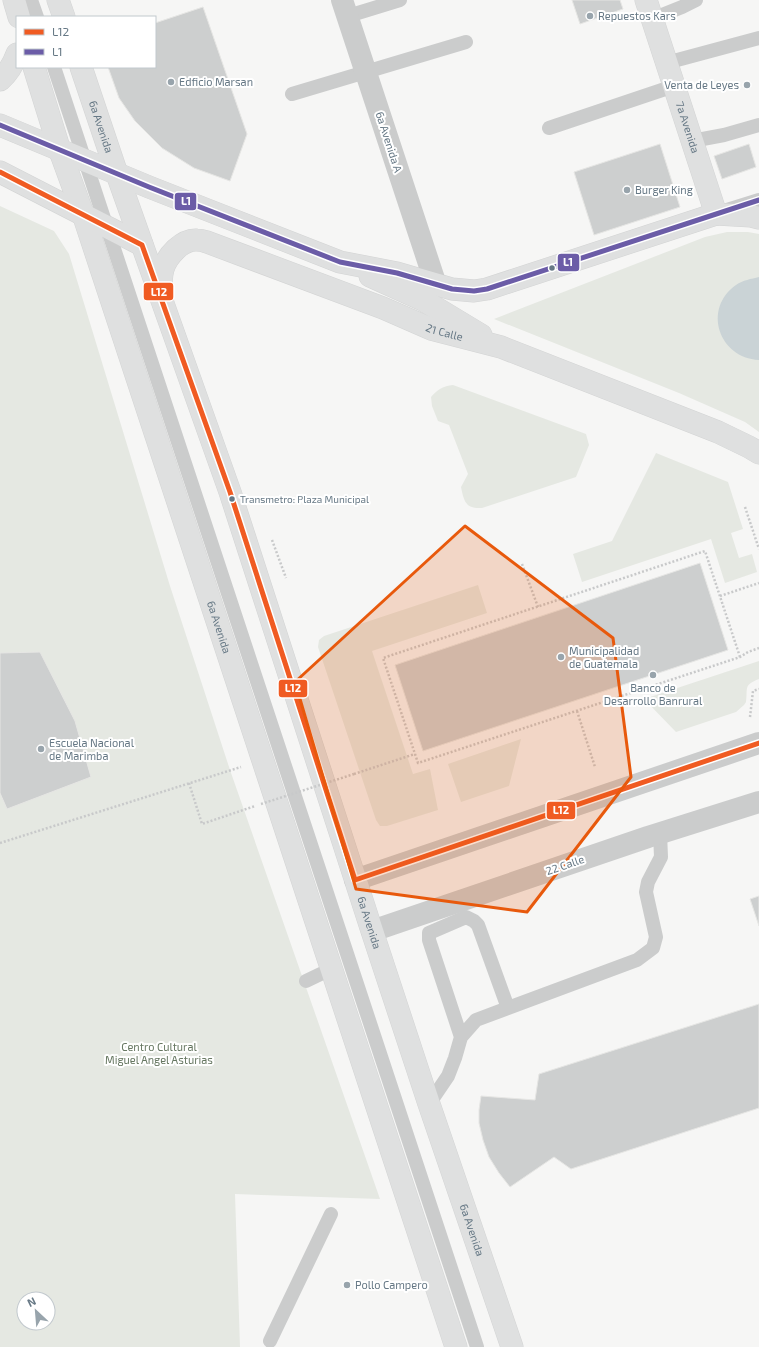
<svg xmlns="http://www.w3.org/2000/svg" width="759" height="1347" font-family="'Exo 2',sans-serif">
<rect width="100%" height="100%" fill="#f6f6f5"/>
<path fill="#e5e8e2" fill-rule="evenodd" d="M0 206 54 231 69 254 170 586 230 770 380 1199 235 1194 240 1347H0ZM24 1299H48V1323H24Z
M727 232H748L759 234V432L745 422 679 393 494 319 705 237Z
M453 385 586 434 589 445 576 477 482 508C466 509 464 502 461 487L468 474 449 425 438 421 432 406 431 397C438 389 443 386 453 385Z
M656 453 728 482 743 529 731 533 739 558 752 554 757 572 725 583 711 539 582 582 573 554 612 541Z
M478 585 487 613 372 651 413 774 430 769 438 810 387 826H380L376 820 318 647 319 640 324 636Z
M759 661V679C743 685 748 688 746 702L744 705 736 712 676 732 644 699Z
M521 739 509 786 461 802 448 764Z"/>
<path fill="#cad3d6" d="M759 277V360C719 358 702 309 736 285 743 280 751 279 759 277Z"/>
<path fill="#cdcfcf" stroke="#e6e6e4" d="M572 0H620L623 9 580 24Z
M203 7 247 134 230 181 194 168 162 148 135 121 119 98 108 67H155V23Z
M660 144 680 207 594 235 574 172Z
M749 144 756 167 722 179 714 156Z
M700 563 728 650 423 751 395 665Z
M40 652 75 721 91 777 7 809 0 793V653Z
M759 896V926L750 899Z
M759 1004V1108L571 1169 554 1157 510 1187 499 1173 489 1157 483 1140 479 1123V1110L481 1096 535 1100 539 1074Z"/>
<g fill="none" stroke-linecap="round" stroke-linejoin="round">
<defs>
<g id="primary">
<path d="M14 0 19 17"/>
<path d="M58 0 64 17"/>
<path id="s1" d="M646 0 716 214"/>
<path id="s2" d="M34 67 60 151 83 214 456 1347"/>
<path id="s3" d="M81 67 117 174 230 492 372 931 429 1104 512 1347"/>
<path d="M0 80C8 73 13 65 17 54"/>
<path d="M0 125 149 187 340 262 397 273 452 289 474 291 487 289 716 214 751 216 759 218"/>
<path d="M0 172 142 245"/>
<path d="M370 276 423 300 481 335"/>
<path id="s4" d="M161 292C161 284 161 276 163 269 167 256 182 239 197 240 200 240 204 241 207 242L383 308 431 329 501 347 718 432 749 447 759 453"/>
</g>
</defs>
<use href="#primary" stroke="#d3d4d4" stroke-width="23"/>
<path stroke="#c8c9ca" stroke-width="2.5" stroke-dasharray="2 2" stroke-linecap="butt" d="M745 507 759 549
M272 540 286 578
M522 564 538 607
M720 596 759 583
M740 657 705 551 383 658 418 763 740 657 748 652 759 648
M577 711 595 767
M750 717 753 691 759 689
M354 774 415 754
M189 783 202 824 255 806
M0 843 241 767"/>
<path stroke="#cbcccc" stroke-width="14" d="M31 0 37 17
M348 16 400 0
M652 19 682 7 696 0
M666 63 759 38
M54 67 477 1347
M292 94 466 42
M549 128 674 86
M692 141 724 135 759 125
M727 210 759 200
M306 981 331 969
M461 1037 429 940V933L466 917 474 921 478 925 508 1008
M429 1104 448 1076 455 1058 461 1037 476 1020 637 960 653 948 656 937 646 892 648 882 661 857 660 833
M270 1341 331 1214"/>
<path stroke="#cbcccc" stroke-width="22" d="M342 0 436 285
M355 880 759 743
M372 931 648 837 759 802"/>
<use href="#primary" stroke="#dfe0e0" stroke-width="22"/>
<path stroke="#c8c9ca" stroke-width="2.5" stroke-dasharray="2 2" stroke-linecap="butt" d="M261 804 354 774"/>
<defs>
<path id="bus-1" d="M0 172 142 245 230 492 355 880 759 743"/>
<path id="bus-2" d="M0 125 149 187 340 262 397 273 452 289 474 291 487 289 759 200"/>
</defs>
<use href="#bus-1" stroke="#fff" stroke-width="8"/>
<use href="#bus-2" stroke="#fff" stroke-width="8"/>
<use href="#bus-1" stroke="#f05b22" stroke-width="5"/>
<use href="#bus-2" stroke="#6b5ca7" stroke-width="5"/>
</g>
<path fill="#e8590c" fill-opacity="0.2" stroke="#e8590c" stroke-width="3" stroke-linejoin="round" d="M465 526 613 638 631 777 527 912 356 889 295 682Z"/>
<g fill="#98a4ac" stroke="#fff" stroke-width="1.5">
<circle cx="590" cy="16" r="4"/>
<circle cx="171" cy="82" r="4"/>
<circle cx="747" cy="85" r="4"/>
<circle cx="627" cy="190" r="4"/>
<circle cx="561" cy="657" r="4"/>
<circle cx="653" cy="675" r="4"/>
<circle cx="41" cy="749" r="4"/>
<circle cx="347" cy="1285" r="4"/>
</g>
<g fill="#667885" stroke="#fff" stroke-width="1.5">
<circle cx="552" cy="268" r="3.5"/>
<circle cx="232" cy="499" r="3.5"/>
</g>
<g text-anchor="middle" stroke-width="4" stroke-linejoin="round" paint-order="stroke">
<g font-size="10" fill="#667885" stroke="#fff" text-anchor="start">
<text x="240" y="503">Transmetro: Plaza Municipal</text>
</g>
<g font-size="11" fill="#667885" stroke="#fff" text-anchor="start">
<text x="598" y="20">Repuestos Kars</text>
<text x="179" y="86">Edficio Marsan</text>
<text x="739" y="89" text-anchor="end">Venta de Leyes</text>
<text x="635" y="194">Burger King</text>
<text x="569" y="655">Municipalidad<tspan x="569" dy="13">de Guatemala</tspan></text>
<text x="653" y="692" text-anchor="middle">Banco de<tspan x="653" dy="13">Desarrollo Banrural</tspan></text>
<text x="49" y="747">Escuela Nacional<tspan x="49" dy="13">de Marimba</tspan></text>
<text x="355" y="1289">Pollo Campero</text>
</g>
<g font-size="11" fill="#667885" stroke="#fff">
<text dy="4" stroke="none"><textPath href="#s3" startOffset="63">6a Avenida</textPath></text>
<text dy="4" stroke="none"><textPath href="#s1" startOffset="134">7a Avenida</textPath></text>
<text transform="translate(389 142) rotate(72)" y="4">6a Avenida A</text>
<text dy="4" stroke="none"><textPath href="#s4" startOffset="335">21 Calle</textPath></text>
<text dy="4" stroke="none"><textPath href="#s2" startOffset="590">6a Avenida</textPath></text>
<text transform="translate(565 865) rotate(-19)" y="4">22 Calle</text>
<text dy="4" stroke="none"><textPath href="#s3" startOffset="903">6a Avenida</textPath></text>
<text dy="4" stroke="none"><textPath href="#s3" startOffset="1227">6a Avenida</textPath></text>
</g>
<g font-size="11" fill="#667761" stroke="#fff">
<text x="159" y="1051">Centro Cultural<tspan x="159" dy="13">Miguel Angel Asturias</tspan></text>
</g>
</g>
<g stroke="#fff" stroke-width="1.5">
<rect x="174" y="192" width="23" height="19" rx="4" fill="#6b5ca7"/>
<rect x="557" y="253" width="23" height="19" rx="4" fill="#6b5ca7"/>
<rect x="143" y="282" width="31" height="19" rx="4" fill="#f05b22"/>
<rect x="278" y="679" width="30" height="19" rx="4" fill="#f05b22"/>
<rect x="546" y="801" width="30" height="19" rx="4" fill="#f05b22"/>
</g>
<g font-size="11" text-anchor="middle" font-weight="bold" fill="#fff">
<text x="186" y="205">L1</text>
<text x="568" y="266">L1</text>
<text x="159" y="296">L12</text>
<text x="293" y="692">L12</text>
<text x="561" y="814">L12</text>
</g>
<rect x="16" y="16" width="140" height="52" fill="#ffffff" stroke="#c2c9ce"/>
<rect x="24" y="29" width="20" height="6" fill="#f05b22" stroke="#c2c9ce"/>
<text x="52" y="36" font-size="12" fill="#667885">L12</text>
<rect x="24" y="49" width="20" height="6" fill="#6b5ca7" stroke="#c2c9ce"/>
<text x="52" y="56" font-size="12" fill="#667885">L1</text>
<g transform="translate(36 1311) rotate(334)"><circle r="19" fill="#ffffff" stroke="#c2c9ce"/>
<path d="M0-3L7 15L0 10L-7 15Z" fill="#98a4ac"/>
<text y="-6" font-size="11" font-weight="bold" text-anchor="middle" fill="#667885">N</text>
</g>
</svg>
